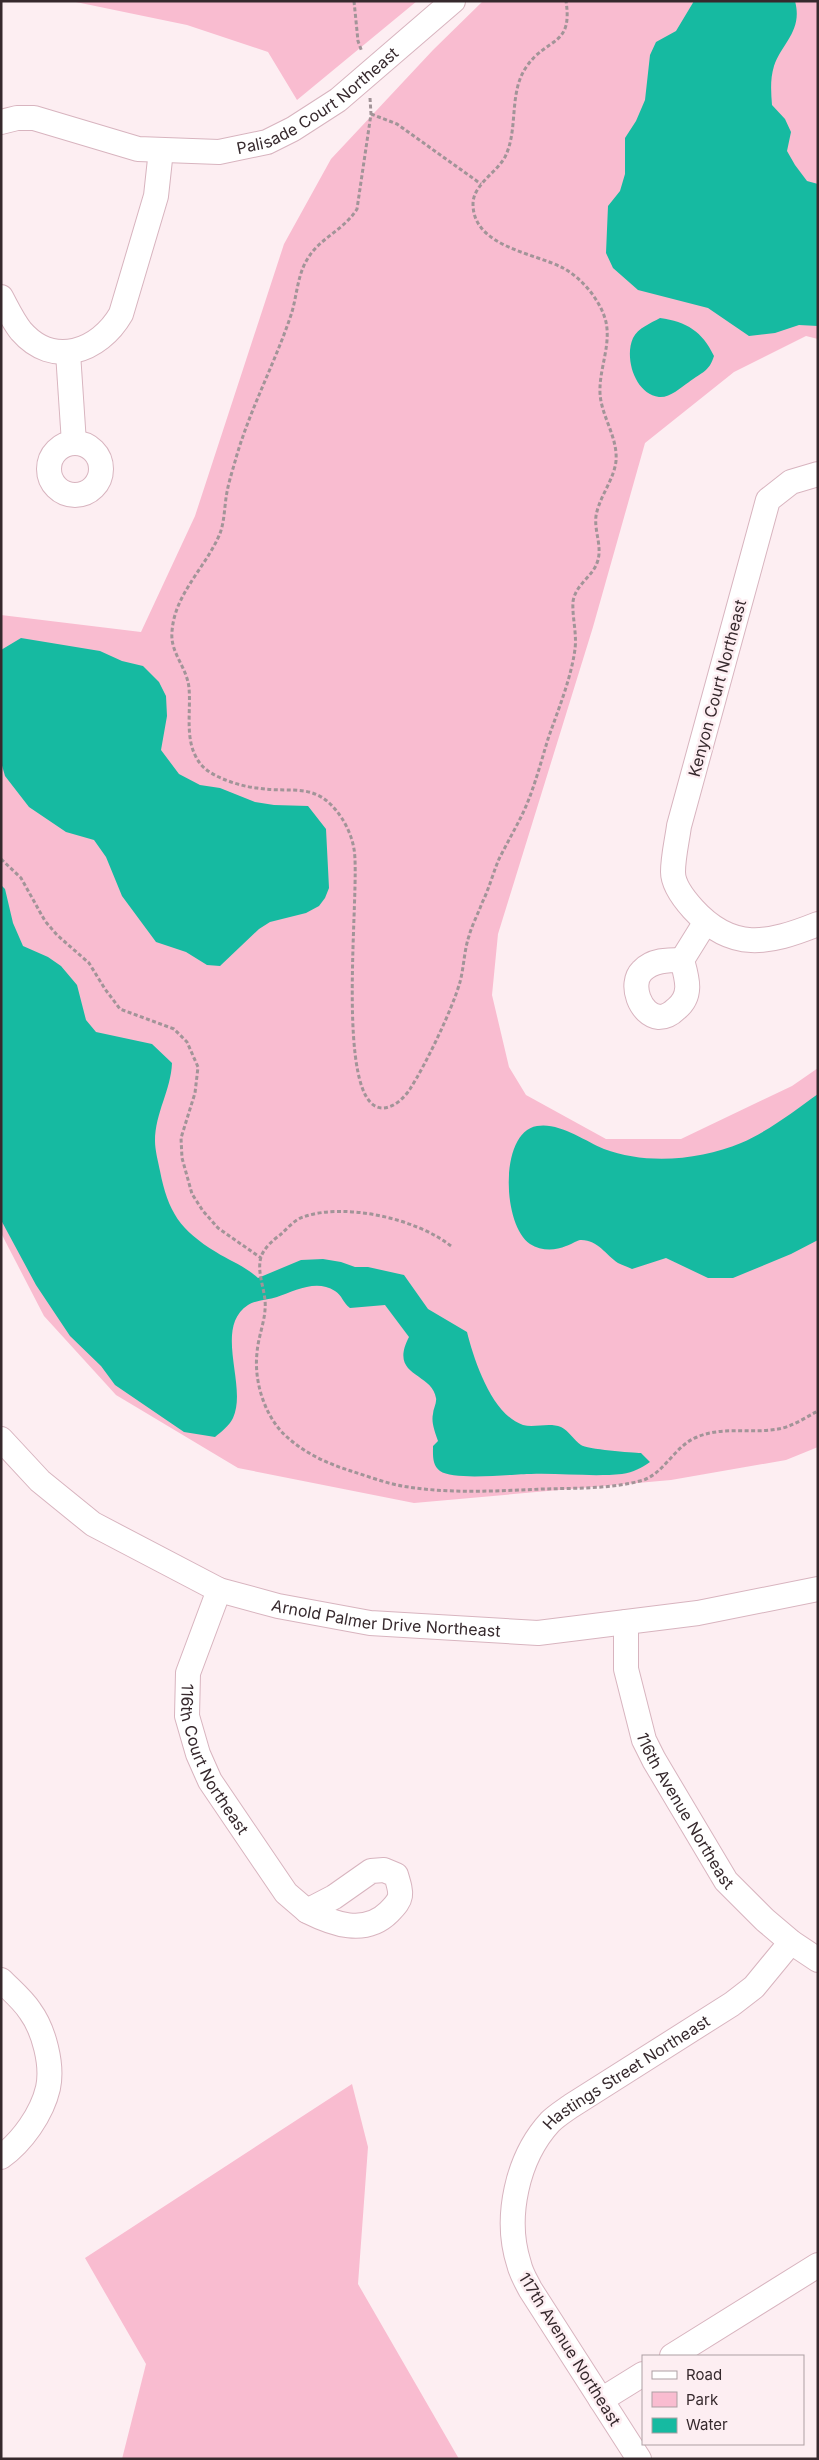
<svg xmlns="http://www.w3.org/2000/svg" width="819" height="2460" font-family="Inter,sans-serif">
<rect width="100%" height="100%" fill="#fdeef2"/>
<path fill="#f9bcd0" d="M71 1H417L297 100 268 52 187 25Z
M483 1H818V339L806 336 734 372 645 443 593 627 498 934 492 995 509 1067 526 1095 606 1139H681L792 1086 818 1068V1447L786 1460 671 1480 414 1503 238 1468 116 1395 44 1316 1 1233V615L141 632 195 516 284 244 331 159 433 50Z
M352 2084 368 2147 358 2284 459 2459H122L146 2364 85 2258Z"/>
<path fill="#16baa1" d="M694 1H795C803 31 782 43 774 66 770 79 771 92 772 105L785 119 791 132 787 151 795 165 807 181 818 184V326L799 325 775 333 749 336 708 308 638 290 613 268 606 253 608 206 620 191 625 174V138L636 121 645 100 650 55 656 42 676 31Z
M660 318C687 322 702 331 714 356 709 372 702 372 689 382 680 388 670 398 659 397 635 394 624 358 633 338 638 328 651 323 660 318Z
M21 638 100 651 122 661 143 666 159 682 166 696 167 716 161 750 179 774 200 785 220 788 255 802 274 805 308 806 326 829 329 888 325 898 319 906 306 913 270 922 259 929 220 966 207 965 186 952 156 942 122 896 106 857 94 840 66 832 29 807 5 776 1 762V650Z
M1 885 5 889 13 923 23 946 48 957 61 966 77 985 86 1020 96 1032 152 1044 172 1063C171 1090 155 1113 155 1141 155 1150 158 1161 160 1171 168 1212 180 1230 216 1252 230 1261 245 1266 258 1278L301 1260 323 1259 341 1262 355 1267H368L404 1275 428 1309 467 1332C474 1360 492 1415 523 1425 535 1428 549 1422 561 1427 569 1431 574 1440 581 1445 586 1449 633 1453 641 1453L650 1462C641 1468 634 1472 622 1474 592 1477 561 1473 531 1474 512 1474 454 1481 440 1471 432 1465 433 1455 433 1446L438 1441C435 1432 431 1422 433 1414 433 1409 437 1403 436 1398 432 1372 388 1377 409 1337L385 1305 350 1308C343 1303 342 1295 335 1291 316 1279 295 1291 277 1297 268 1300 255 1300 248 1305 213 1328 248 1386 233 1418 230 1425 221 1432 215 1437L184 1432 115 1385 101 1366 70 1336 36 1285 1 1220Z
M818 1094V1240L791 1254 733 1278H708L666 1258 632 1269C628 1267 622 1265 618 1263 606 1255 597 1239 580 1240 576 1241 570 1245 566 1246 555 1251 541 1251 530 1244 502 1225 499 1132 537 1126 559 1122 585 1141 604 1149 646 1165 701 1160 741 1143 769 1131 794 1111 818 1094Z"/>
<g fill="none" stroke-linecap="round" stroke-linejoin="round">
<defs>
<g id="minor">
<path id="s1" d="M1 122 17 118H34L138 149 219 152 267 142 293 129 338 100 453 1"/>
<path d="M1 297C7 308 13 321 21 331 53 368 99 352 121 314L156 196 161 150"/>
<path d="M68 353 74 443"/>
<circle cx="75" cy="469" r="26"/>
<path d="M818 474 791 482 768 500 679 826C677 841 673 857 673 872 673 885 684 899 693 909 732 952 768 944 818 924"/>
<path d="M682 960C687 978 693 996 676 1009 672 1013 666 1017 659 1017 640 1015 629 984 642 971 652 960 668 960 682 960Z"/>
<path d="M682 960 705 923"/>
<path id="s2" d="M1 1439 40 1481 93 1524 219 1590 278 1606 370 1623 538 1633 698 1613 818 1589"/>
<path id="s3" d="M219 1590 188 1673 187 1716 198 1754 210 1781 286 1893 307 1911"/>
<path id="s4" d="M626 1622V1669L644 1740 654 1760 726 1881 765 1920 791 1942 818 1960"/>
<path d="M384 1870 396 1875C402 1895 403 1898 389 1912 365 1936 333 1924 307 1911L334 1897 371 1871Z"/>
<path d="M1 1980C11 1990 23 2000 30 2011 44 2030 53 2065 48 2088 42 2114 22 2142 1 2157"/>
<path d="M672 2356 818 2265"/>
<path d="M601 2400 643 2374"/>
<path id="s5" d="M639 2459 530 2289C526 2281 521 2273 519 2264 504 2218 517 2158 550 2122 556 2116 564 2111 571 2106L732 2004 754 1987 791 1942"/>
</g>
</defs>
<use href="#minor" stroke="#d8b4bf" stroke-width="26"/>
<path stroke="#a29498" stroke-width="3" stroke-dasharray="4 2.5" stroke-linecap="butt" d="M354 1 358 41 362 52
M370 98 371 114 357 209C344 230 320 238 308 258 297 275 297 297 291 315 275 363 250 409 236 458 233 469 229 481 227 492 224 507 225 524 218 538 203 570 174 596 172 632 170 653 187 667 189 688 191 710 185 737 196 757 202 769 212 774 223 779 233 783 246 787 257 788 293 794 316 780 341 817 347 826 352 837 354 849 361 887 333 1106 382 1108 394 1108 404 1098 410 1089 426 1064 452 1010 460 982 464 967 464 951 469 936 472 925 478 914 482 903 489 889 493 873 499 859 506 845 514 831 521 817 533 793 540 765 548 739 558 710 571 679 575 649 577 633 572 617 573 602 575 585 592 577 597 563 603 547 594 532 596 516 599 497 614 480 616 461 618 437 601 416 600 393 599 369 611 346 606 322 601 301 582 278 563 268 535 253 473 247 473 204 473 185 496 173 505 157 519 129 508 92 527 66 547 37 573 47 566 1
M371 114 397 124 481 184
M1 859 21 878 45 921 57 935 89 963 105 989 120 1009 174 1029 187 1042 198 1067 195 1093 181 1138 182 1158 192 1194 203 1211 218 1228 261 1258
M451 1246C417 1219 345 1202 303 1217 294 1220 287 1229 280 1235 273 1240 264 1248 261 1257 256 1274 267 1292 265 1310 264 1324 258 1338 257 1353 254 1379 263 1410 280 1430 298 1450 325 1463 351 1471 367 1476 385 1483 402 1486 448 1494 496 1491 543 1489 575 1488 609 1489 640 1481 663 1476 674 1446 697 1437 723 1426 751 1434 778 1429 792 1427 806 1417 818 1411"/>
<use href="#minor" stroke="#fff" stroke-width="24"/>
</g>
<g text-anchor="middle" stroke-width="5" stroke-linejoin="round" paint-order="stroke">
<g font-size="16" fill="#36292d" stroke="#fdeef2">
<text dy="6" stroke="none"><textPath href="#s1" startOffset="336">Palisade Court Northeast</textPath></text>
<text transform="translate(717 688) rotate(-75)" y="6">Kenyon Court Northeast</text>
<text dy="6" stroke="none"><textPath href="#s2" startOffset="438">Arnold Palmer Drive Northeast</textPath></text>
<text dy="6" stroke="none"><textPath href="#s3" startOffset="181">116th Court Northeast</textPath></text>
<text dy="6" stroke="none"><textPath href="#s4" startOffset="202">116th Avenue Northeast</textPath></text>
<text dy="6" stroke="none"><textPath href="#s5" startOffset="472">Hastings Street Northeast</textPath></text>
<text transform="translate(570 2349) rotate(58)" y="6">117th Avenue Northeast</text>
</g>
</g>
<rect width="819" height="2460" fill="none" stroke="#36292d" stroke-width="5"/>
<rect x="642" y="2355" width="162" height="90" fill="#fdeef2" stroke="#ad9fa3"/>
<rect x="652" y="2371" width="25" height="8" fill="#ffffff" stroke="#ad9fa3"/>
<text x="686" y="2380" font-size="15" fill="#36292d">Road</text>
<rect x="652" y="2392" width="25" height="15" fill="#f9bcd0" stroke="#ad9fa3"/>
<text x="686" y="2405" font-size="15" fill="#36292d">Park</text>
<rect x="652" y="2418" width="25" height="15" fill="#16baa1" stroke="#ad9fa3"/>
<text x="686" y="2430" font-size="15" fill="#36292d">Water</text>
</svg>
